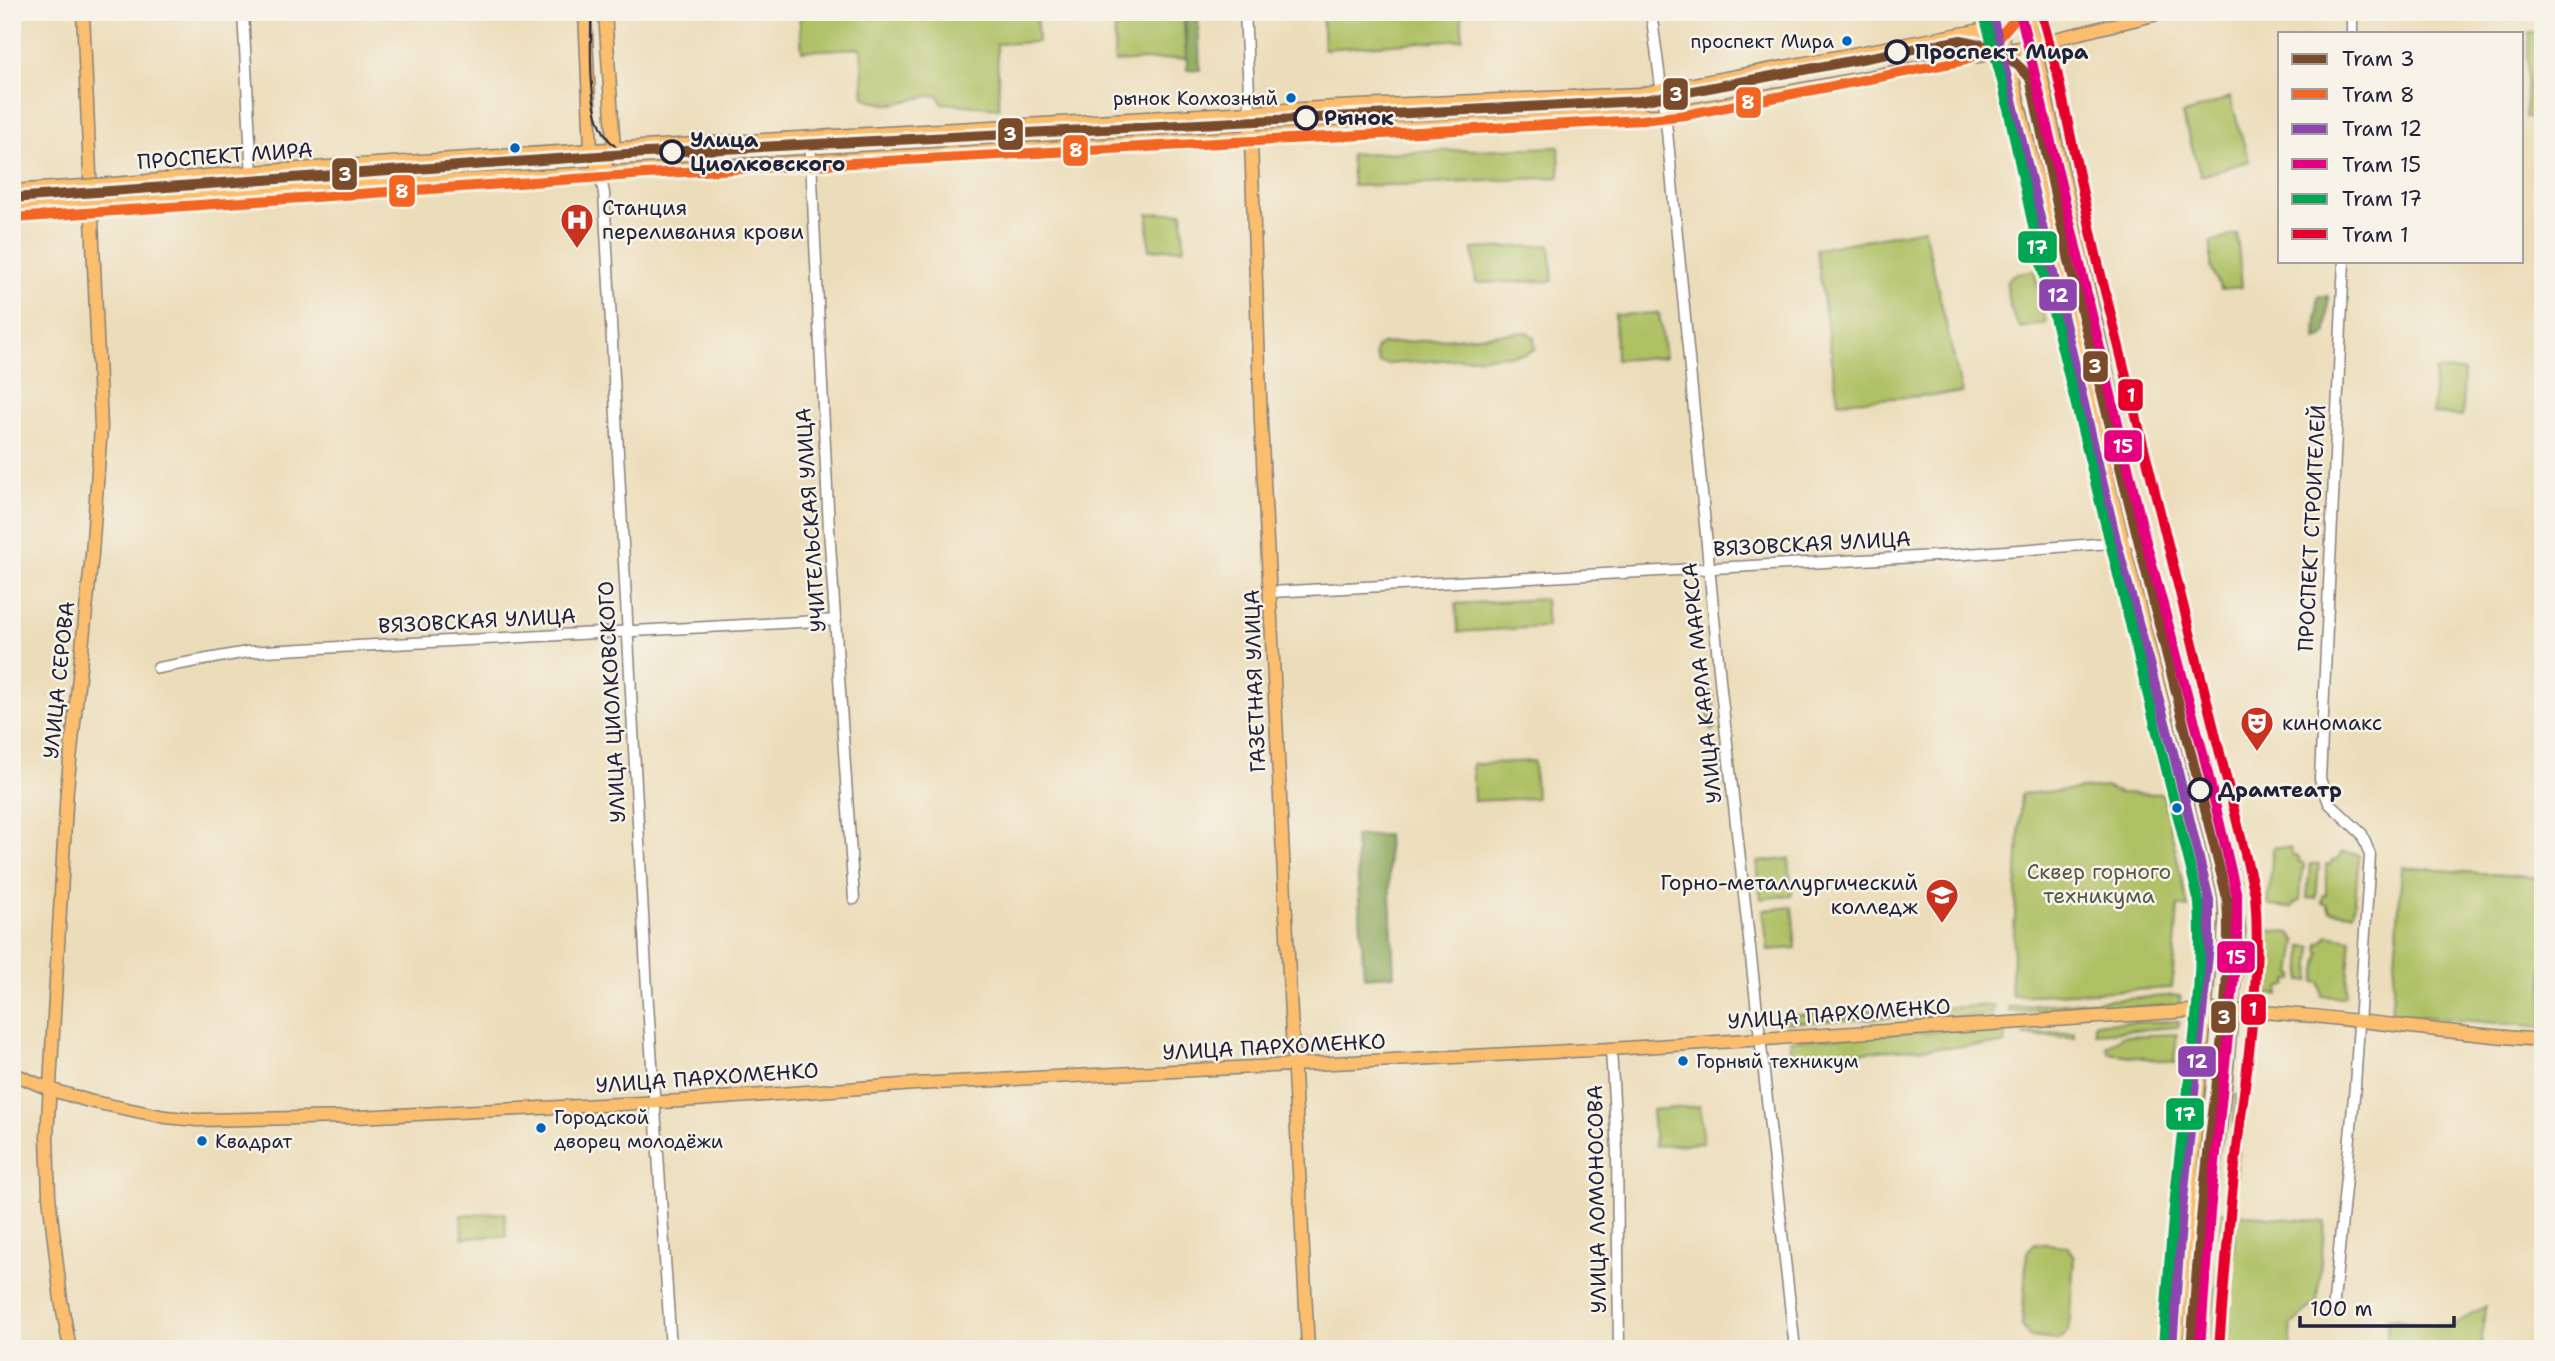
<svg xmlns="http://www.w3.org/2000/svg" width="2555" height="1361" font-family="'Shantell Sans',sans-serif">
<rect width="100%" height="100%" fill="#f7f3e8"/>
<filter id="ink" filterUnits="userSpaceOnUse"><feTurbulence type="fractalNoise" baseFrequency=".0143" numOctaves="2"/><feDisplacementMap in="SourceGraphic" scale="14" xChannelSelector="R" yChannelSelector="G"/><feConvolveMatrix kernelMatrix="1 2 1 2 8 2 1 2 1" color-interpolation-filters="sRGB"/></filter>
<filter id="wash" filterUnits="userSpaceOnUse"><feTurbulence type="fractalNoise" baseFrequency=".00686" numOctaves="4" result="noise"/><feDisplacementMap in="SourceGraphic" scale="28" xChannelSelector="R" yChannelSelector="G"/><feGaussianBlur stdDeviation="1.57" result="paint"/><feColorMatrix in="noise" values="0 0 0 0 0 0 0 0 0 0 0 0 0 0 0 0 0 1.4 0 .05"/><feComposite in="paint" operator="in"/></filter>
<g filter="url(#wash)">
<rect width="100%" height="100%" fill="#ecddba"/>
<path fill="#aec063" stroke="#68714f" stroke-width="2" d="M799 12H1036L1038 42 997 44 999 108 942 103 938 95C904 97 897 113 864 97L861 48 802 51Z
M1322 12H1461L1463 39 1324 49Z
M1183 13 1186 58 1114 62 1115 18Z
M2529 32H2543V118H2525Z
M2230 97 2249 161 2201 176 2182 115Z
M1559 147 1560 177 1432 184 1353 186 1350 154Z
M1182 212 1184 248 1149 250 1148 214Z
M1924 229 1962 393 1838 402 1816 249Z
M2237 234 2242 287 2221 289 2211 268V242Z
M1550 245 1553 281 1476 283 1473 249Z
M2034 270 2046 323 2021 328C2011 319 2006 293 2007 280L2013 275Z
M2048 270 2060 317 2055 318 2044 271Z
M1659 313 1665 357 1616 360 1615 315Z
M1527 332 1534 337 1535 349 1525 354 1388 364 1379 363 1375 354 1377 347 1382 344Z
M2435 370 2464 371 2462 416 2433 414Z
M1545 599 1547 627 1458 632 1456 604Z
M1705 689 1713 694 1715 728 1711 731Z
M1534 761 1536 798 1474 801 1472 764Z
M2105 787 2119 793 2163 794 2188 908 2178 906 2172 988 2011 996 2021 794Z
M2275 847 2290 848 2292 854 2299 857V862L2304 863V869H2302L2300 901 2296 902 2291 908 2270 906 2268 904 2273 849Z
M2342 852 2357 854 2359 856 2354 911 2352 913 2330 911 2327 904 2322 903 2323 895H2326V864L2330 865 2332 860 2339 858Z
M1789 859 1792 895 1761 899 1757 862Z
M2310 864H2319L2316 899 2307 898Z
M2402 867 2543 878V1027L2391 1014Z
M1792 907 1796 948 1768 950 1763 910Z
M2268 930 2290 933 2297 941 2292 974 2295 975 2294 980H2289L2288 985 2280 988 2279 995 2261 993Z
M2328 935 2351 939 2346 995 2343 997 2322 996 2320 983 2315 982 2320 952 2318 951 2319 943 2323 942Z
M2303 946 2312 947 2310 981H2301Z
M2180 995 2181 1005 2009 1012V1007Z
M1994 1005 1991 1016 1924 1019 1923 1009Z
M1911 1007V1016L1785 1023 1786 1016Z
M2179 1021 2178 1027 2095 1033V1023Z
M2001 1027 2006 1030 2005 1044 1790 1056V1040Z
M2074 1032V1037L2024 1036V1034Z
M2177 1034 2174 1062 2109 1053 2107 1047 2122 1036Z
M2236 1095 2244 1096 2234 1199 2226 1194Z
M1700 1106 1703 1143 1655 1146 1652 1110Z
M2222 1212 2230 1213 2218 1349H2210Z
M505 1213 506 1236 462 1238 461 1215Z
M2237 1214 2325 1222 2317 1302 2292 1324 2290 1349H2225Z
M2035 1243 2067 1246 2074 1257 2069 1331 2059 1340 2030 1337 2022 1326 2027 1252Z
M2485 1306 2481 1349H2386L2388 1318 2450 1327Z"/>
<path fill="#8aa659" stroke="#56644a" stroke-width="2" d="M1185 12H1198L1200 70H1187Z
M2318 296H2328L2327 333 2322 337 2316 339Z
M1387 835 1394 975 1364 977 1355 836Z"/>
</g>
<g filter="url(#ink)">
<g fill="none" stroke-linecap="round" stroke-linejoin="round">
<defs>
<path id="minor" d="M243 12 253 194
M1245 12 1250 113
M1651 12 1667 131 1721 690 1795 1349
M2352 12V33
M810 139 829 529 854 899
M600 174 604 193 647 989 671 1349
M1271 592 1953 555 2123 542 2145 537
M158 668 247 652 836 620
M1611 1049 1617 1151 1619 1349
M2333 1311 2355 1086 2370 855 2362 834 2329 803 2320 779 2344 261"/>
<path id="major" d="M585 12 591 150 600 174
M1997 12 2123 542 2210 893 2212 916 2207 993 2176 1349
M2027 12 2136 503 2235 884 2239 931 2226 1079 2210 1212 2198 1349
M1250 113 1261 422 1308 1349
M600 174 614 149 605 12
M125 183 251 172 591 150 1337 107 1640 94 1976 31 2040 12
M12 191 54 188
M126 204 361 186 1640 115H1665L2006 51 2166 12
M12 212 56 209
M12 1073 49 1089 89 1101 165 1117 197 1120 357 1117 681 1101 915 1084 1611 1049 2205 1010C2319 1011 2430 1033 2543 1040
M70 1349 61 1300 49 1196 47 1137 67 789 92 554 101 427 83 12"/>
</defs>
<use href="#minor" stroke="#87807a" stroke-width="13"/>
<use href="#major" stroke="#87807a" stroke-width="15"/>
<use href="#minor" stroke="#fff" stroke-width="10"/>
<use href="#major" stroke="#fabe6e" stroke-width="12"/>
<path stroke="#22223b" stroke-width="2" d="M591 12C592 50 584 122 616 147 624 154 635 157 645 160"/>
<defs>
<path id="major-bridge" d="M54 188 125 183
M56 209 126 204"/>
</defs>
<use href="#major-bridge" stroke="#87807a" stroke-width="15" stroke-linecap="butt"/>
<use href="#major-bridge" stroke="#fabe6e" stroke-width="12"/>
<defs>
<path id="tram-1" d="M12 198 627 154 1640 101 1961 40C1990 45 2011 55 2030 78L2069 261 2227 898C2232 986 2217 1076 2207 1163 2199 1225 2196 1287 2191 1349"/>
<path id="tram-2" d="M13 218 646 174 1642 120 1685 115 1966 60 1994 43 2014 20"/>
<path id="tram-3" d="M1992 15 2117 544 2174 756 2209 900V945L2182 1210 2172 1348"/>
<path id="tram-4" d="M2020 12 2145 538 2202 749 2237 896V947L2210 1212 2200 1349"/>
<path id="tram-5" d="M1985 19 2003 85 2042 268 2199 902C2204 985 2190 1069 2180 1151 2172 1216 2168 1282 2163 1347"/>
<path id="tram-6" d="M2041 12 2057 72 2096 255 2255 894C2262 978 2247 1065 2237 1148 2229 1215 2224 1282 2219 1349"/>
</defs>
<use href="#tram-1" stroke="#f7f3e8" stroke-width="16"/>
<use href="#tram-2" stroke="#f7f3e8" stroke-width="16"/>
<use href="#tram-3" stroke="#f7f3e8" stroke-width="16"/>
<use href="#tram-4" stroke="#f7f3e8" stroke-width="16"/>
<use href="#tram-5" stroke="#f7f3e8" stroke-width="16"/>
<use href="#tram-6" stroke="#f7f3e8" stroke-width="16"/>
<use href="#tram-1" stroke="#7a4b2a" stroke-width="10"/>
<use href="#tram-2" stroke="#f26522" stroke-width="10"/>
<use href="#tram-3" stroke="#8e44ad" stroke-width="10"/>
<use href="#tram-4" stroke="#e5007d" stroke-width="10"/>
<use href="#tram-5" stroke="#00a651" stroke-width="10"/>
<use href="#tram-6" stroke="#e4002b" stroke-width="10"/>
</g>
</g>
<defs>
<symbol id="hospital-pin" viewBox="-11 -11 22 30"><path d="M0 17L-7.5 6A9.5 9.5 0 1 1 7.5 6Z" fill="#c8321e" stroke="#f7f3e8"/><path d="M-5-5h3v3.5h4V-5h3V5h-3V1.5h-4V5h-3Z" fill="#fff"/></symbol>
<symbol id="theatre-pin" viewBox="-11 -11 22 30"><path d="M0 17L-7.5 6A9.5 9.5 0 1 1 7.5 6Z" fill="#c8321e" stroke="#f7f3e8"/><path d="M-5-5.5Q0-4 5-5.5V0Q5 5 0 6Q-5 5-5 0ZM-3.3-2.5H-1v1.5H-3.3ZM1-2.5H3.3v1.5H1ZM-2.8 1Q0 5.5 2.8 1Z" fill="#fff"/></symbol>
<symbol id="university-pin" viewBox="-11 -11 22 30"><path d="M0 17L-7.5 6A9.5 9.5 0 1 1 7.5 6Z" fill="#c8321e" stroke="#f7f3e8"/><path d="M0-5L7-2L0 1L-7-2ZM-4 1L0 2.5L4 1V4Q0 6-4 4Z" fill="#fff"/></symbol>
</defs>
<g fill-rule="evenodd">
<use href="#hospital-pin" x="558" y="201" width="38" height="52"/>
<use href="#theatre-pin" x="2238" y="704" width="38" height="52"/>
<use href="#university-pin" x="1923" y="876" width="38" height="52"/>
</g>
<g fill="#0065bd" stroke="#f7f3e8" stroke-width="2.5">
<circle cx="1847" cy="41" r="6"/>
<circle cx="1291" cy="98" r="6"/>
<circle cx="515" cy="148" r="6"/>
<circle cx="2177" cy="808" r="6"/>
<circle cx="1683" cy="1061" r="6"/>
<circle cx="541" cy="1128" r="6"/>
<circle cx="202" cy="1141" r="6"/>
</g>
<g fill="#f7f3e8" stroke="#22223b" stroke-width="3.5">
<circle cx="1897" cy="52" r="11"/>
<circle cx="1306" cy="118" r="11"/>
<circle cx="672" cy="152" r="11"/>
<circle cx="2200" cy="790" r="11"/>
</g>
<g text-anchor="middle" stroke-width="5" stroke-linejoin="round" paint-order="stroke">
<g font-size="19" fill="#22223b" stroke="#f7f3e8" text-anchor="start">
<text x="1834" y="48" text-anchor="end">проспект Мира</text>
<text x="1278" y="105" text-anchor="end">рынок Колхозный</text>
<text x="1696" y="1068">Горный техникум</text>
<text x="554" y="1124">Городской<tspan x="554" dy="24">дворец молодёжи</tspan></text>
<text x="215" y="1148">Квадрат</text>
</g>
<g font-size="21" font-weight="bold" fill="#22223b" stroke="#f7f3e8" text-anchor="start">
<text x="1915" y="59">Проспект Мира</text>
<text x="1324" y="125">Рынок</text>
<text x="690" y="147">Улица<tspan x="690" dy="24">Циолковского</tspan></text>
<text x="2218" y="797">Драмтеатр</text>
</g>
<g font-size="21" fill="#22223b" stroke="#f7f3e8">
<text transform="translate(225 156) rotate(-4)" y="7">ПРОСПЕКТ МИРА</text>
<text transform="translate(811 520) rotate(-94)" y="7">УЧИТЕЛЬСКАЯ УЛИЦА</text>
<text transform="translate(2312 528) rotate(-87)" y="7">ПРОСПЕКТ СТРОИТЕЛЕЙ</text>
<text transform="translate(1812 544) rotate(-3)" y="7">ВЯЗОВСКАЯ УЛИЦА</text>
<text transform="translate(477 621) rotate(-3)" y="7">ВЯЗОВСКАЯ УЛИЦА</text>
<text transform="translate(59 680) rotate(-84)" y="7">УЛИЦА СЕРОВА</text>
<text transform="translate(1255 681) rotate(-92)" y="7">ГАЗЕТНАЯ УЛИЦА</text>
<text transform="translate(1702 683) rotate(-96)" y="7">УЛИЦА КАРЛА МАРКСА</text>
<text transform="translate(612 702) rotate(-93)" y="7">УЛИЦА ЦИОЛКОВСКОГО</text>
<text transform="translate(1839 1014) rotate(-4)" y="7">УЛИЦА ПАРХОМЕНКО</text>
<text transform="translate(1274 1047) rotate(-3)" y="7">УЛИЦА ПАРХОМЕНКО</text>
<text transform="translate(707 1078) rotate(-4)" y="7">УЛИЦА ПАРХОМЕНКО</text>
<text transform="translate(1597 1199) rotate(-91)" y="7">УЛИЦА ЛОМОНОСОВА</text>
</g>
<g font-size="21" fill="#22223b" stroke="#f7f3e8" text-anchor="start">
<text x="602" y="215">Станция<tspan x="602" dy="24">переливания крови</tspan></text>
<text x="2282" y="730">киномакс</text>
<text x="1918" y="890" text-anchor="end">Горно-металлургический<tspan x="1918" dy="24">колледж</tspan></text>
</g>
<g font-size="21" fill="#535949" stroke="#f7f3e8">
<text x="2099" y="879">Сквер горного<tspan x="2099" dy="24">техникума</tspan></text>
</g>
</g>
<g stroke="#f7f3e8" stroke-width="2.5">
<rect x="1662" y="77" width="27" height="34" rx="7" fill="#7a4b2a"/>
<rect x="1735" y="86" width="27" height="33" rx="7" fill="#f26522"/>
<rect x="997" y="117" width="27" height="34" rx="7" fill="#7a4b2a"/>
<rect x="1062" y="134" width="27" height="33" rx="7" fill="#f26522"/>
<rect x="331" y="157" width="27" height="34" rx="7" fill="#7a4b2a"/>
<rect x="388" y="174" width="28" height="34" rx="7" fill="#f26522"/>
<rect x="2017" y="230" width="41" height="34" rx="7" fill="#00a651"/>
<rect x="2038" y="278" width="40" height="34" rx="7" fill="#8e44ad"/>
<rect x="2082" y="350" width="27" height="33" rx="7" fill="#7a4b2a"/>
<rect x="2117" y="378" width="27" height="34" rx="7" fill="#e4002b"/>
<rect x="2103" y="429" width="40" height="34" rx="7" fill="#e5007d"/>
<rect x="2216" y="940" width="40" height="34" rx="7" fill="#e5007d"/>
<rect x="2240" y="993" width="27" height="33" rx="7" fill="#e4002b"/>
<rect x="2210" y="1000" width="27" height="34" rx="7" fill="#7a4b2a"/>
<rect x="2177" y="1045" width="40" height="33" rx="7" fill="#8e44ad"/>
<rect x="2165" y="1097" width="40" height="34" rx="7" fill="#00a651"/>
</g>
<g font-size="19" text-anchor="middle" font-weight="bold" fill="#fff">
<text x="1676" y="101">3</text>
<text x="1748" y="109">8</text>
<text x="1010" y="141">3</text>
<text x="1076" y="157">8</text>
<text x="345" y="181">3</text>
<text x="402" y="198">8</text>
<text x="2037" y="254">17</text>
<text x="2058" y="302">12</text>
<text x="2095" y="373">3</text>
<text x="2131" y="402">1</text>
<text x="2123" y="453">15</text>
<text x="2236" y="964">15</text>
<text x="2253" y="1016">1</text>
<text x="2224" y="1024">3</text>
<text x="2197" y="1068">12</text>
<text x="2185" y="1121">17</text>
</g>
<rect width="2555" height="1361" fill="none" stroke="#f7f3e8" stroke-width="42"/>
<rect x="2278" y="32" width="245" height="231" fill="#f7f3e8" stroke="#a29fa3" stroke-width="2"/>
<rect x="2292" y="54" width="35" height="10" fill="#7a4b2a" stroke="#a29fa3" stroke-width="2"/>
<text x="2342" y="66" font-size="21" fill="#22223b">Tram 3</text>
<rect x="2292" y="89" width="35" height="10" fill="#f26522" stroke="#a29fa3" stroke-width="2"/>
<text x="2342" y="102" font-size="21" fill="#22223b">Tram 8</text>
<rect x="2292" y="124" width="35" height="10" fill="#8e44ad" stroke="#a29fa3" stroke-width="2"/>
<text x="2342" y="136" font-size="21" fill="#22223b">Tram 12</text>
<rect x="2292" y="159" width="35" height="10" fill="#e5007d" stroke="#a29fa3" stroke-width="2"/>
<text x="2342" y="172" font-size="21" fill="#22223b">Tram 15</text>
<rect x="2292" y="194" width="35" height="10" fill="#00a651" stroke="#a29fa3" stroke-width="2"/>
<text x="2342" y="206" font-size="21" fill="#22223b">Tram 17</text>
<rect x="2292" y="229" width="35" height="10" fill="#e4002b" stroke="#a29fa3" stroke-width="2"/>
<text x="2342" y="242" font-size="21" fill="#22223b">Tram 1</text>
<path d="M2300 1316v10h154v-10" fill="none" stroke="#22223b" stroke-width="3.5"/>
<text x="2310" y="1316" font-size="21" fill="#22223b" stroke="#f7f3e8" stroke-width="5" paint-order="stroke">100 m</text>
</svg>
